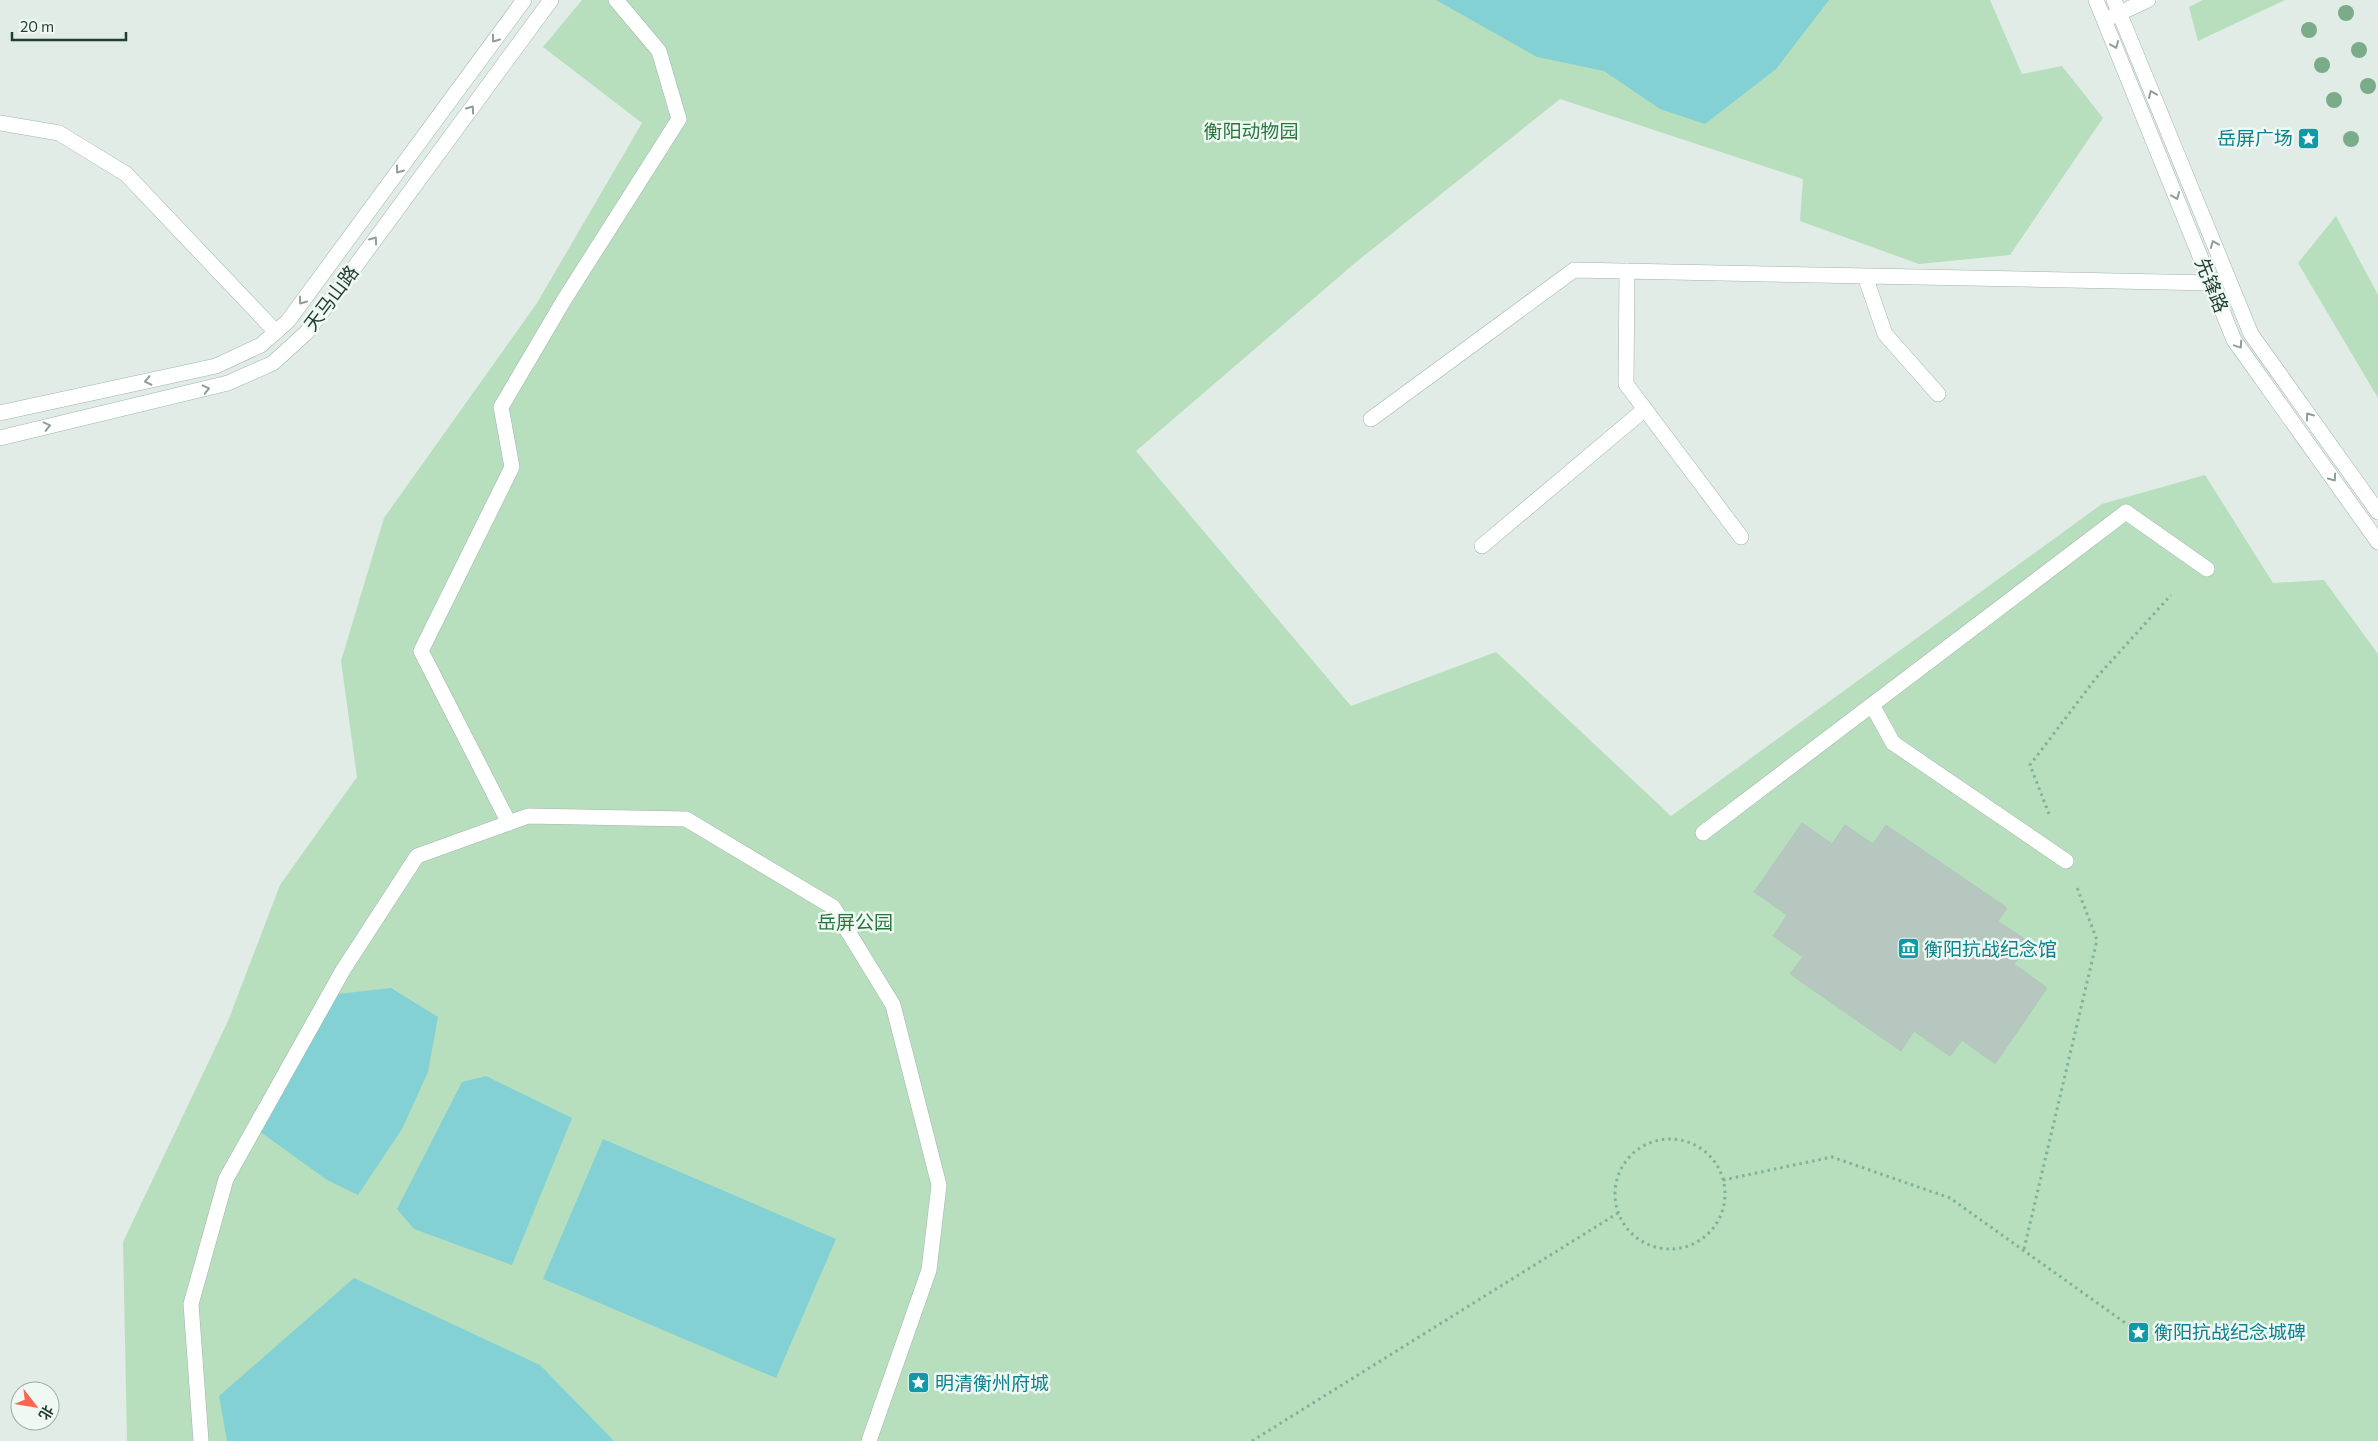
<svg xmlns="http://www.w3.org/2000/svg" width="2378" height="1441" font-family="Commissioner,'Noto Sans SC',sans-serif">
<rect width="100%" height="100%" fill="#e0ece5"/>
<path fill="#b7dfbd" d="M582 0H1990L2022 74 2062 66 2103 118 2010 255 1919 264 1800 221 1803 179 1560 99 1355 263 1136 451 1351 706 1496 652 1671 816 2102 504 2205 475 2273 583 2324 580 2378 654V1441H127L123 1242 228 1021 280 885 357 777 341 661 384 518 537 303 642 123 543 47Z
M2203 0H2285L2198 41 2189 7Z
M2336 216 2378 295V398L2298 263Z"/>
<path fill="#83d1d5" d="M1436 0H1829L1776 69 1705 124 1660 109 1604 71 1537 57Z
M391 988 438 1017 428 1072 402 1129 358 1195 327 1180 259 1131 338 994Z
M486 1076 572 1118 512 1265 414 1229 397 1209 462 1082Z
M603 1139 836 1239 776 1378 543 1279Z
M354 1278 540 1365 614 1441H227L219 1396Z"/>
<path fill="#b5c7be" stroke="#b2c6bb" d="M1802 823 1832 844 1845 825 1873 844 1886 825 2007 908 1998 921 2029 942 2014 964 2047 988 1995 1064 1962 1040 1950 1056 1914 1031 1901 1051 1790 974 1803 957 1773 936 1787 915 1754 892Z"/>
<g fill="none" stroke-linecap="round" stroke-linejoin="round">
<defs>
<path id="minor" d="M2096 0 2234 340 2378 542
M2114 0 2251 334 2378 512
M2111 17 2148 0
M0 123 59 133 126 174 276 332
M1627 271 1626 384 1741 537
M1865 276 1885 334 1938 394
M0 413 216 366 261 345 288 321 524 0
M1371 419 1574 270 2212 283 2227 277
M0 438 228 383 273 363 307 332 551 0
M1482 546 1645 409
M1872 705 1893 743 2066 861
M509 823 421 651 512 467 501 407 564 300 679 119 659 51 616 0
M1703 833 2126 512 2207 569
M201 1441 191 1304 226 1179 343 970 417 856 528 816 686 819 833 907 893 1005 939 1185 929 1270 869 1441"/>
</defs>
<use href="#minor" stroke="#a2b4ac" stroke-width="16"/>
<path stroke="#7eb29c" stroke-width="3" stroke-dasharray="2.5 4" stroke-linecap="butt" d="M2049 814 2030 765 2096 678 2171 595
M1615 1194a55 55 0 1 1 110 0a55 55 0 1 1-110 0Z
M1723 1180 1832 1157 1950 1198 2138 1332
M2024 1249 2097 940 2076 885
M1252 1441 1618 1213"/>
<use href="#minor" stroke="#fff" stroke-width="15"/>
</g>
<g fill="#7aac89">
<circle cx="2346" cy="13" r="8"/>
<circle cx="2309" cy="30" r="8"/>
<circle cx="2359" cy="50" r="8"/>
<circle cx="2322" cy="65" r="8"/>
<circle cx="2368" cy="86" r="8"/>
<circle cx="2334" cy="100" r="8"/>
<circle cx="2351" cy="139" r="8"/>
</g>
<defs><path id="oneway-chevron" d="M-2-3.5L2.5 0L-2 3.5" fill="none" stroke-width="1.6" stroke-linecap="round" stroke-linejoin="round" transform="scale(1.25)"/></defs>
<g stroke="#8f9e98">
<use href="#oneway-chevron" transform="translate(495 39) rotate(126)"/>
<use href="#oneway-chevron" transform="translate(2115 45) rotate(68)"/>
<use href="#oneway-chevron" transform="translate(2152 94) rotate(-112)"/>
<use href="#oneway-chevron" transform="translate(471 109) rotate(-54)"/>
<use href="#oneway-chevron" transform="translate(399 170) rotate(126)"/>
<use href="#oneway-chevron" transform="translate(2176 196) rotate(68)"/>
<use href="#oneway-chevron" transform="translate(374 240) rotate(-54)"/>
<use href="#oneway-chevron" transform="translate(2214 244) rotate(-112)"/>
<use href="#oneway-chevron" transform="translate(302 301) rotate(126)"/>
<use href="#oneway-chevron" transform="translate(2239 345) rotate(56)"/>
<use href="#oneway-chevron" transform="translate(148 381) rotate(168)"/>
<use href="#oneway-chevron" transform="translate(206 389) rotate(-13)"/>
<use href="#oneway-chevron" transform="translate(2309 416) rotate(-126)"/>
<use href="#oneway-chevron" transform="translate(47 426) rotate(-13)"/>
<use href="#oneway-chevron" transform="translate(2333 478) rotate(55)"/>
</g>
<defs>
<symbol id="sight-square" viewBox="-11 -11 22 22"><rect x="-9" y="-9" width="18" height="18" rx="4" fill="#0f9aa8" stroke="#f0f8f3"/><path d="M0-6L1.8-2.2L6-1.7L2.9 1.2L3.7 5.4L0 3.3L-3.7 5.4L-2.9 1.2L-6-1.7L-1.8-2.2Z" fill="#fff"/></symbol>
<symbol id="museum-square" viewBox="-11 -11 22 22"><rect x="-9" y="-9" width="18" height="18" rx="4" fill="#0f9aa8" stroke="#f0f8f3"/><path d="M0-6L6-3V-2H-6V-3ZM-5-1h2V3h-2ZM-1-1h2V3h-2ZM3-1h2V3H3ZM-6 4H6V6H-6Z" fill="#fff"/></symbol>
</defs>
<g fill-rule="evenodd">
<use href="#sight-square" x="2296" y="126" width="25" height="25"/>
<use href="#museum-square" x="1896" y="936" width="25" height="25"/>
<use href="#sight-square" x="2126" y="1320" width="25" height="25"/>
<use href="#sight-square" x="906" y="1370" width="25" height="25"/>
</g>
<g text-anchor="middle" stroke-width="5" stroke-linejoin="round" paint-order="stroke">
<g font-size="19" fill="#27773d" stroke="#f0f8f3">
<text x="1251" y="138">衡阳动物园</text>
<text x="855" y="929">岳屏公园</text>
</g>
<g font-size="19" fill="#0d838f" stroke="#f0f8f3" text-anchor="start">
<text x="2293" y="145" text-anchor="end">岳屏广场</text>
<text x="1924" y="956">衡阳抗战纪念馆</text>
<text x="2154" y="1339">衡阳抗战纪念城碑</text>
<text x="935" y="1390">明清衡州府城</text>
</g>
<g font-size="19" fill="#1f3d32" stroke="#f0f8f3">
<text transform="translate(2212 285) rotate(68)" y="7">先锋路</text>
<text transform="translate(331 298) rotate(-53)" y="7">天马山路</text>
</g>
</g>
<g transform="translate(35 1406) rotate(121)"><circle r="24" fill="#f0f8f3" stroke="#9cada6"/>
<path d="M0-4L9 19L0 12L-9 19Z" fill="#fb674e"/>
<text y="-8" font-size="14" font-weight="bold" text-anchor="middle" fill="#1f3d32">北</text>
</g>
<path d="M12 32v8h114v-8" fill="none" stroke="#1f3d32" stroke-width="2.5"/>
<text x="20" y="32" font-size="15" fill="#1f3d32" stroke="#f0f8f3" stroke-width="4" paint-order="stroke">20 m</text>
</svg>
